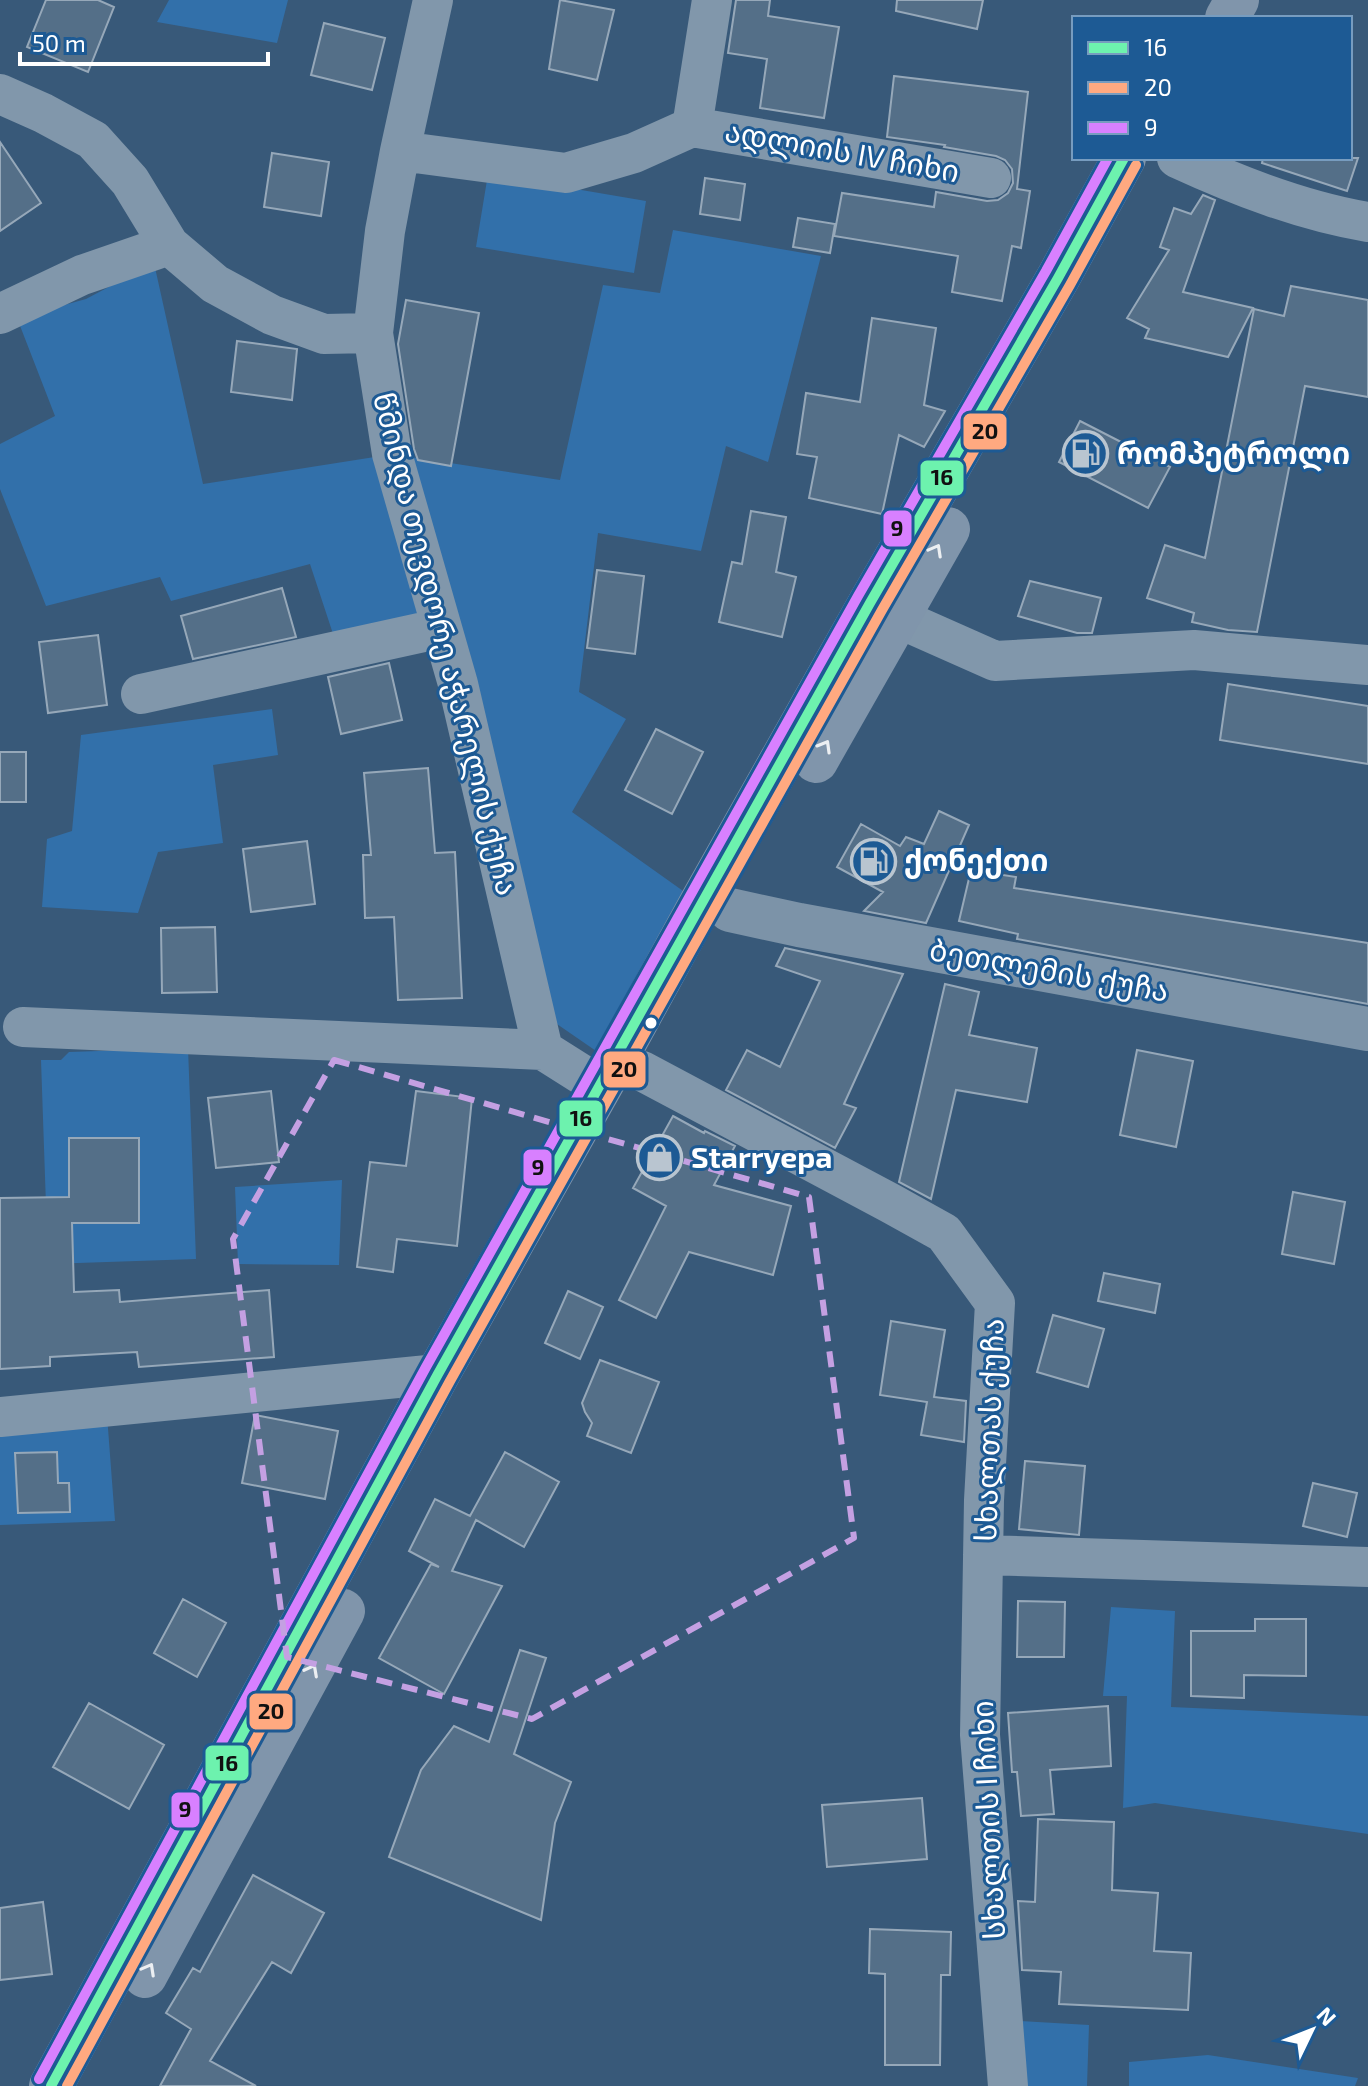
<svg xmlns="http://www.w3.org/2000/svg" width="1368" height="2086" font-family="'Exo 2','Noto Sans Georgian',sans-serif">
<rect width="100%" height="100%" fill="#385979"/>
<path fill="#3270aa" d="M169 0H288L277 43 157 22Z
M488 174 646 201 634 273 476 247Z
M673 230 821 256 768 462 726 446 701 551 598 533 579 692 626 719 572 812 693 898 599 1053 554 1022 392 454 560 480 603 285 660 293Z
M154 263 203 484 381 456 423 623 337 646 310 564 171 601 160 577 46 606 0 489V444L55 416 17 318 86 299Z
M272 709 278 755 213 765 223 843 158 852 138 913 42 907 47 839 72 831 81 735Z
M188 1048 196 1259 48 1264 41 1060H61L69 1052Z
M342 1180 339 1265 238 1264 235 1187Z
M107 1415 115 1521 0 1525V1426Z
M1111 1607 1175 1611 1171 1707 1368 1716V1834L1155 1803 1123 1808 1127 1696H1103Z
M1002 2020 1089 2025 1087 2086H1008Z
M1208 2055 1358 2078 1355 2086H1129V2062Z"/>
<path fill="#546f88" stroke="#96a8b9" stroke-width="2" d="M46 0H98L114 7 88 72 27 47Z
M560 0 614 10 597 80 549 69Z
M736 0H770L768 16 839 27 824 118 760 108 767 59 728 53Z
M897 0H983L977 29 896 11Z
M324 23 385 38 372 90 311 75Z
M894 76 1028 92 1017 189 1030 191 1021 248 1012 246 1002 301 952 292 958 256 834 236 842 193 934 207 936 192 987 201 998 200 1008 193 1013 183 1012 169 1005 160 996 156 944 147 945 145 887 137Z
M0 142 41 203 0 231Z
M272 153 329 162 321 216 264 207Z
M1263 158H1358L1347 191 1262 163Z
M705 178 745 184 740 220 700 214Z
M1203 195 1215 200 1183 292 1253 308 1228 357 1145 338 1149 329 1127 318 1169 250 1160 247 1174 208 1191 214Z
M798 218 835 224 830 253 793 247Z
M1291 286 1368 300V397L1305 386 1257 632 1228 630 1192 622 1194 613 1147 598 1165 545 1205 558 1254 309 1284 316Z
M406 300 479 313 451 466 418 460 414 449 398 344Z
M872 318 936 328 924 405 945 411 924 447 899 435 882 514 809 498 817 457 797 454 806 393 860 402Z
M237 341 297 349 292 400 231 392Z
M1080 421 1170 467 1148 508 1059 462Z
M751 511 786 517 776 572 796 577 782 637 719 622 732 562 742 564Z
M597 570 644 576 635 654 587 648Z
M1030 581 1101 598 1092 633H1077L1018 616Z
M282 588 296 637 193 659 181 616Z
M98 635 107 705 48 713 39 642Z
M389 663 402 720 341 734 328 677Z
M1228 684 1368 706V764L1220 740Z
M656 729 703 752 672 814 625 790Z
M0 752H26V802H0Z
M428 768 435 853 455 852 462 998 398 1000 394 917 365 918 363 855H371L364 773Z
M939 811 969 825 926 923 864 911 883 892 837 867 861 824 900 846 906 837 924 844Z
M307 841 315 904 251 912 243 849Z
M971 870 1016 877 1014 888 1368 943V1004L1017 939 1018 934 959 921Z
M215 927 217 992 162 993 161 928Z
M785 948 903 974 844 1104 856 1108 835 1148 726 1090 747 1050 780 1067 820 981 776 966Z
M945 984 979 992 969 1035 1037 1048 1027 1102 956 1090 931 1199 899 1182Z
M1137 1050 1193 1061 1176 1147 1120 1135Z
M271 1091 279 1162 216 1168 208 1098Z
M416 1091 472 1098 457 1246 397 1239 393 1272 357 1267 370 1162 406 1166Z
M673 1116 704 1133 705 1131 735 1146 714 1185 791 1206 773 1275 689 1252 656 1318 619 1300 666 1206 633 1188Z
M69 1138H139V1223H72L74 1292 119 1290 120 1302 269 1290 274 1357 139 1367 137 1352 50 1357V1366L0 1369V1198L69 1197Z
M1293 1192 1345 1202 1334 1264 1282 1254Z
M1104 1273 1160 1284 1155 1313 1098 1301Z
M568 1291 603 1307 580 1359 545 1343Z
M1053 1315 1104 1329 1088 1387 1037 1372Z
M891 1321 945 1330 934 1397 966 1401 964 1442 921 1435 927 1402 880 1395Z
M600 1360 659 1382 631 1453 587 1436 592 1423 585 1412 582 1403Z
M255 1415 338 1431 325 1499 242 1483Z
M57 1452 58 1483H69L70 1512 18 1513 15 1453Z
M505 1452 559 1482 524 1547 476 1520 452 1571 502 1586 444 1694 379 1658 431 1564 439 1567 409 1551 435 1499 470 1516Z
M1025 1461 1085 1466 1079 1535 1019 1529Z
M1313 1483 1357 1493 1347 1537 1303 1526Z
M183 1599 226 1623 197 1677 154 1653Z
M1018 1601 1065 1602 1064 1657H1017Z
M1255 1619H1306V1676L1244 1675V1698L1191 1696V1631H1255Z
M520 1650 546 1658 514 1754 571 1782 555 1823 541 1920 389 1857 421 1770 454 1726 489 1742Z
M89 1703 164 1745 129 1809 53 1767Z
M1108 1706 1111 1766 1050 1770 1054 1814 1021 1816 1017 1772H1012L1008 1713Z
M922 1798 927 1859 827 1867 822 1805Z
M1038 1819 1114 1822 1112 1890 1158 1893 1154 1951 1191 1953 1188 2010 1059 2004 1061 1972 1022 1970 1018 1901 1035 1902Z
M253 1875 324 1913 291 1973 272 1962 210 2061 256 2086H160L191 2029 166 2013 193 1968 200 1972Z
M43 1902 52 1974 0 1980V1908Z
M870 1929 951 1932 950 1975H941L940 2065H885V1974L869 1973Z"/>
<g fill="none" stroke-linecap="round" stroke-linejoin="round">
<path stroke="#8197ab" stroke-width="40" d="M433 0 400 151 385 231 373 333 392 454 458 684 543 1050
M0 94 43 113 93 140 130 181 169 245
M692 127 712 0
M400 151 566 173 634 153 692 127 991 178
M1177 158C1238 186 1302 211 1368 222
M0 314 82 275 169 245 215 284 272 315 324 334 373 333
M898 618 995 661 1194 650 1368 665
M141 694 442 628
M23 1027 543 1050 600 1086
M642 1071 890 1203 944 1233 995 1303 984 1500 980 1735 1008 2086
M0 1417 438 1374
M983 1555 1368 1567"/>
<path stroke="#7c93a8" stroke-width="44" d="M730 910 799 925 1368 1029"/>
<path stroke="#8095ab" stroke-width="44" d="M1227 18 1237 0
M816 761 948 529
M145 1976 343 1611
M51 2086 438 1374 617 1057 701 903 870 603 1058 278 1124 158"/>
<defs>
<path id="bus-1" d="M51 2086 438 1374 870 603 1058 278 1124 158"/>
<path id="bus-2" d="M67 2086 450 1381 882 610 1070 285 1136 165"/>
<path id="bus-3" d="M39 2079 426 1367 858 596 1046 271 1108 158"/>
</defs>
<use href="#bus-1" stroke="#1d5a94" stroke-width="16"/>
<use href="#bus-2" stroke="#1d5a94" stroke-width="16"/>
<use href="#bus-3" stroke="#1d5a94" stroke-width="16"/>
<use href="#bus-1" stroke="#6df2ae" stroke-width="10"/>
<use href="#bus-2" stroke="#ffa980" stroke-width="10"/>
<use href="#bus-3" stroke="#d880ff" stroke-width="10"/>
</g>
<defs><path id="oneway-chevron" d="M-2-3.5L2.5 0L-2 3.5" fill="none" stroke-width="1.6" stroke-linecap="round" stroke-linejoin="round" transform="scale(2)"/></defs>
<g stroke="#eceff2">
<use href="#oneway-chevron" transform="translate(936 550) rotate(-61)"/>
<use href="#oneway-chevron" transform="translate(825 746) rotate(-60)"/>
<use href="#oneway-chevron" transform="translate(312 1670) rotate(-62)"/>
<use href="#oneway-chevron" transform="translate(149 1969) rotate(-61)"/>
</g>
<path fill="none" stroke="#c4a0e2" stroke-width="6" stroke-dasharray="16 10" stroke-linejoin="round" d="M334 1060 809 1197 854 1538 532 1719 287 1657 233 1239Z"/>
<defs>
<symbol id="fuel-ring" viewBox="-11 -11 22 22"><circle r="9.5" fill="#1d5a94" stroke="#b9c5d0" stroke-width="1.5"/><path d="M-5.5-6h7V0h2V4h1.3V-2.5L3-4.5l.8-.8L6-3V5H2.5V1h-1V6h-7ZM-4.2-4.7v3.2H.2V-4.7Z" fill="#b9c5d0"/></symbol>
<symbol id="shop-ring" viewBox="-11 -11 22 22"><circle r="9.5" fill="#1d5a94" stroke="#b9c5d0" stroke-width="1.5"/><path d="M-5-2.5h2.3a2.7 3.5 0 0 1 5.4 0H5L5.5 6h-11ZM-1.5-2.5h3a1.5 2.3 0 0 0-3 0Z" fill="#b9c5d0"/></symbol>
</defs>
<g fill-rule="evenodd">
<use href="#fuel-ring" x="1060" y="428" width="51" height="51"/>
<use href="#fuel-ring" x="848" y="836" width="51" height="51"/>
<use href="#shop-ring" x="634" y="1132" width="51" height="51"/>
</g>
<circle fill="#fff" stroke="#1d5a94" stroke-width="3" cx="651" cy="1023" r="7"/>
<g text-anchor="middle" stroke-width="6" stroke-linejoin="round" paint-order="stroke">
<g font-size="30" fill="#fff" stroke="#1d5a94">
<text transform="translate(842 152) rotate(10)" y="10">ადლიის IV ჩიხი</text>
<text transform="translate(445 644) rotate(76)" y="10">წმინდა თევდორე აჭარელის ქუჩა</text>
<text transform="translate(1049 971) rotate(10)" y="10">ბეთლემის ქუჩა</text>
<text transform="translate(990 1430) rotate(-88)" y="10">სხალთას ქუჩა</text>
<text transform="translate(989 1820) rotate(-93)" y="10">სხალთის I ჩიხი</text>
</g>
<g font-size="30" font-weight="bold" fill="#fff" stroke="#1d5a94" text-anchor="start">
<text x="1117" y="464">რომპეტროლი</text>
<text x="904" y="871">ქონექთი</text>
<text x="691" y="1168">Starryepa</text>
</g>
</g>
<g stroke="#1d5a94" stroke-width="3">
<rect x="962" y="412" width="46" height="39" rx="8" fill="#ffa980"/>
<rect x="919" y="459" width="46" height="38" rx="8" fill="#6df2ae"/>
<rect x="882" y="509" width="31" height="39" rx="8" fill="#d880ff"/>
<rect x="602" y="1050" width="45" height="39" rx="8" fill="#ffa980"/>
<rect x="558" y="1099" width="46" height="39" rx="8" fill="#6df2ae"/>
<rect x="522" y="1148" width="31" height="39" rx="8" fill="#d880ff"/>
<rect x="248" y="1692" width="46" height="39" rx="8" fill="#ffa980"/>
<rect x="204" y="1744" width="46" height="38" rx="8" fill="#6df2ae"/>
<rect x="170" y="1791" width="31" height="38" rx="8" fill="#d880ff"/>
</g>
<g font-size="22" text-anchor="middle" font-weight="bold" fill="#111">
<text x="985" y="439">20</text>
<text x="942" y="485">16</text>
<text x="897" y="536">9</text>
<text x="624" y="1077">20</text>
<text x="581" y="1126">16</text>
<text x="538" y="1175">9</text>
<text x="271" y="1719">20</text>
<text x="227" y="1771">16</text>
<text x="185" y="1817">9</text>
</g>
<rect x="1072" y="16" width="280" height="144" fill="#1d5a94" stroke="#779cbf" stroke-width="2"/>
<rect x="1088" y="42" width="40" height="12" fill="#6df2ae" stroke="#779cbf" stroke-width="2"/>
<text x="1144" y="56" font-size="24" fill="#ffffff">16</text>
<rect x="1088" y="82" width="40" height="12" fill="#ffa980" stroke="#779cbf" stroke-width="2"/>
<text x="1144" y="96" font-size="24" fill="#ffffff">20</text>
<rect x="1088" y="122" width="40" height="12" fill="#d880ff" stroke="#779cbf" stroke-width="2"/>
<text x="1144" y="136" font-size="24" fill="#ffffff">9</text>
<g transform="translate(1312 2030) rotate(47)" stroke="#1d5a94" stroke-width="6" paint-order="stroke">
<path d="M0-6L14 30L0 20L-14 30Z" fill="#ffffff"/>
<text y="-12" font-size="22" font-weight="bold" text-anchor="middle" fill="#ffffff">N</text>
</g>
<path d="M20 52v12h248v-12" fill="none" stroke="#ffffff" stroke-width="4"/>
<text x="32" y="52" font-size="24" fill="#ffffff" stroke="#1d5a94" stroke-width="6" paint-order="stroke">50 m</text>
</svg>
